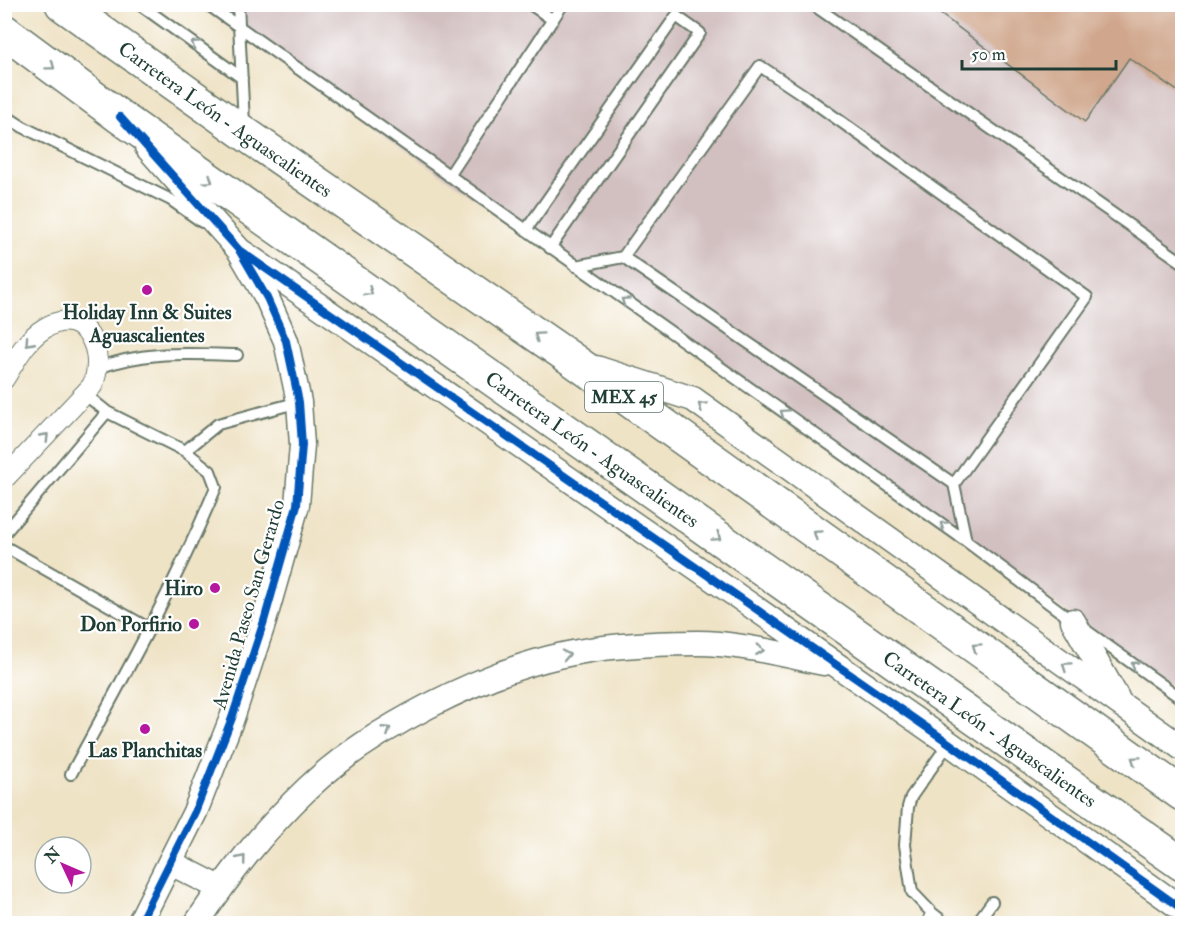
<svg xmlns="http://www.w3.org/2000/svg" width="1187" height="928" font-family="'IM FELL Double Pica',serif">
<rect width="100%" height="100%" fill="#fff"/>
<filter id="ink" filterUnits="userSpaceOnUse"><feTurbulence type="fractalNoise" baseFrequency=".0167" numOctaves="2"/><feDisplacementMap in="SourceGraphic" scale="12" xChannelSelector="R" yChannelSelector="G"/><feConvolveMatrix kernelMatrix="1 2 1 2 8 2 1 2 1" color-interpolation-filters="sRGB"/></filter>
<filter id="wash" filterUnits="userSpaceOnUse"><feTurbulence type="fractalNoise" baseFrequency=".008" numOctaves="4" result="noise"/><feDisplacementMap in="SourceGraphic" scale="24" xChannelSelector="R" yChannelSelector="G"/><feGaussianBlur stdDeviation="1.35" result="paint"/><feColorMatrix in="noise" values="0 0 0 0 0 0 0 0 0 0 0 0 0 0 0 0 0 1.4 0 .05"/><feComposite in="paint" operator="in"/></filter>
<g filter="url(#wash)">
<rect width="100%" height="100%" fill="#efe3c6"/>
<path fill="#d2bfc0" d="M199 5H1182V693L966 541Z"/>
<g id="blocks">
<path fill="#d0a78d" d="M927 4H1182V94L1129 58 1085 122Z"/>
</g>
</g>
<g filter="url(#ink)">
<use href="#blocks" fill-opacity="0" stroke="#687767" stroke-width="1.5"/>
<g fill="none" stroke-linecap="round" stroke-linejoin="round">
<defs>
<path id="service" d="M139 4 242 78
M207 4 966 541 1073 621 1182 699
M238 4 244 124
M530 4 553 20
M812 4 1182 262
M4 115 23 127 171 200 202 222
M449 176 563 4
M526 230 676 16 700 33 550 248
M623 257 760 66 805 96 1087 297 954 484
M576 266 623 257 954 484 966 541
M98 368C146 350 188 354 237 355
M185 451 218 424 299 402
M4 534 107 412
M4 546 150 629
M71 774C122 680 175 586 216 487L210 471 185 451 107 412 86 395
M932 913 946 924
M927 924 932 913 912 892 905 845 908 807 911 797 949 743
M976 924 992 902"/>
<path id="minor" d="M4 379C16 360 25 340 45 328 84 304 108 352 92 386L4 479"/>
<path id="tertiary" d="M239 250 949 743 1182 909
M596 368 693 399 1182 748
M1073 621 1117 698
M171 863 220 888
M139 924 195 812 232 718 264 621 297 505 302 445 299 402 286 341 267 298 239 250 147 147
M196 924C231 872 263 831 308 788 369 730 481 673 563 655 607 645 654 643 698 643 738 643 785 655 824 663"/>
<g id="trunk">
<path id="s1" d="M62 4 244 133 573 360 1182 794"/>
<path id="s2" d="M4 31 120 117 1182 864"/>
</g>
</defs>
<use href="#service" stroke="#687767" stroke-width="14"/>
<use href="#minor" stroke="#687767" stroke-width="22"/>
<use href="#tertiary" stroke="#687767" stroke-width="27"/>
<use href="#trunk" stroke="#687767" stroke-width="36"/>
<use href="#service" stroke="#fff" stroke-width="10"/>
<use href="#minor" stroke="#fff" stroke-width="20"/>
<use href="#tertiary" stroke="#fff" stroke-width="24"/>
<use href="#trunk" stroke="#fff" stroke-width="33"/>
<defs>
<path id="cycleway" d="M120 117 239 250 267 298 286 341 299 402 302 445 297 505 264 621 232 718 195 812 139 924
M239 250 949 743 1182 909"/>
</defs>
<use href="#cycleway" stroke="#fff" stroke-width="11"/>
<use href="#cycleway" stroke="#0057b8" stroke-width="8"/>
</g>
<defs><path id="oneway-chevron" d="M-2-3.5L2.5 0L-2 3.5" fill="none" stroke-width="1.6" stroke-linecap="round" stroke-linejoin="round" transform="scale(1.5)"/></defs>
<g stroke="#8f9e9a">
<use href="#oneway-chevron" transform="translate(195 44) rotate(-145)"/>
<use href="#oneway-chevron" transform="translate(51 66) rotate(37)"/>
<use href="#oneway-chevron" transform="translate(209 180) rotate(35)"/>
<use href="#oneway-chevron" transform="translate(369 292) rotate(35)"/>
<use href="#oneway-chevron" transform="translate(625 301) rotate(-145)"/>
<use href="#oneway-chevron" transform="translate(538 336) rotate(-145)"/>
<use href="#oneway-chevron" transform="translate(29 342) rotate(132)"/>
<use href="#oneway-chevron" transform="translate(702 406) rotate(-145)"/>
<use href="#oneway-chevron" transform="translate(784 413) rotate(-145)"/>
<use href="#oneway-chevron" transform="translate(45 437) rotate(-46)"/>
<use href="#oneway-chevron" transform="translate(944 525) rotate(-145)"/>
<use href="#oneway-chevron" transform="translate(817 534) rotate(-145)"/>
<use href="#oneway-chevron" transform="translate(717 537) rotate(35)"/>
<use href="#oneway-chevron" transform="translate(976 647) rotate(-145)"/>
<use href="#oneway-chevron" transform="translate(760 650) rotate(7)"/>
<use href="#oneway-chevron" transform="translate(566 655) rotate(-12)"/>
<use href="#oneway-chevron" transform="translate(1135 665) rotate(-145)"/>
<use href="#oneway-chevron" transform="translate(1066 666) rotate(-145)"/>
<use href="#oneway-chevron" transform="translate(387 730) rotate(-33)"/>
<use href="#oneway-chevron" transform="translate(1135 760) rotate(-145)"/>
<use href="#oneway-chevron" transform="translate(242 859) rotate(-51)"/>
</g>
</g>
<g fill="#b5179e" stroke="#fff" stroke-width="2">
<circle cx="147" cy="290" r="6"/>
<circle cx="215" cy="588" r="6"/>
<circle cx="194" cy="624" r="6"/>
<circle cx="145" cy="729" r="6"/>
</g>
<g text-anchor="middle" stroke-width="4.5" stroke-linejoin="round" paint-order="stroke">
<rect fill="#fff" stroke="#627771" stroke-width="1.5" x="585" y="382" width="78" height="30" rx="4.5"/>
<g font-size="18" font-weight="bold" fill="#1f3d34">
<text x="624" y="403">MEX 45</text>
</g>
<g font-size="20" fill="#1f3d34" stroke="#fff">
<text dy="7" stroke="none"><textPath href="#s1" startOffset="200">Carretera León - Aguascalientes</textPath></text>
<text dy="7" stroke="none"><textPath href="#s2" startOffset="722">Carretera León - Aguascalientes</textPath></text>
<text transform="translate(248 604) rotate(-74)" y="7">Avenida Paseo San Gerardo</text>
<text dy="7" stroke="none"><textPath href="#s2" startOffset="1208">Carretera León - Aguascalientes</textPath></text>
</g>
<g font-size="20" font-weight="bold" fill="#1f3d34" stroke="#fff">
<text x="147" y="319">Holiday Inn &amp; Suites<tspan x="147" dy="23">Aguascalientes</tspan></text>
<text x="203" y="595" text-anchor="end">Hiro</text>
<text x="182" y="631" text-anchor="end">Don Porfirio</text>
<text x="145" y="757">Las Planchitas</text>
</g>
</g>
<rect width="1187" height="928" fill="none" stroke="#fff" stroke-width="24"/>
<g transform="translate(63 865) rotate(314)"><circle r="28" fill="#ffffff" stroke="#a5b1ae" stroke-width="1.5"/>
<path d="M0-4.5L10 22L0 15L-10 22Z" fill="#b5179e"/>
<text y="-9" font-size="16" font-weight="bold" text-anchor="middle" fill="#1f3d34">N</text>
</g>
<path d="M962 60v9h154v-9" fill="none" stroke="#1f3d34" stroke-width="3"/>
<text x="971" y="60" font-size="18" fill="#1f3d34" stroke="#ffffff" stroke-width="4.5" paint-order="stroke">50 m</text>
</svg>
